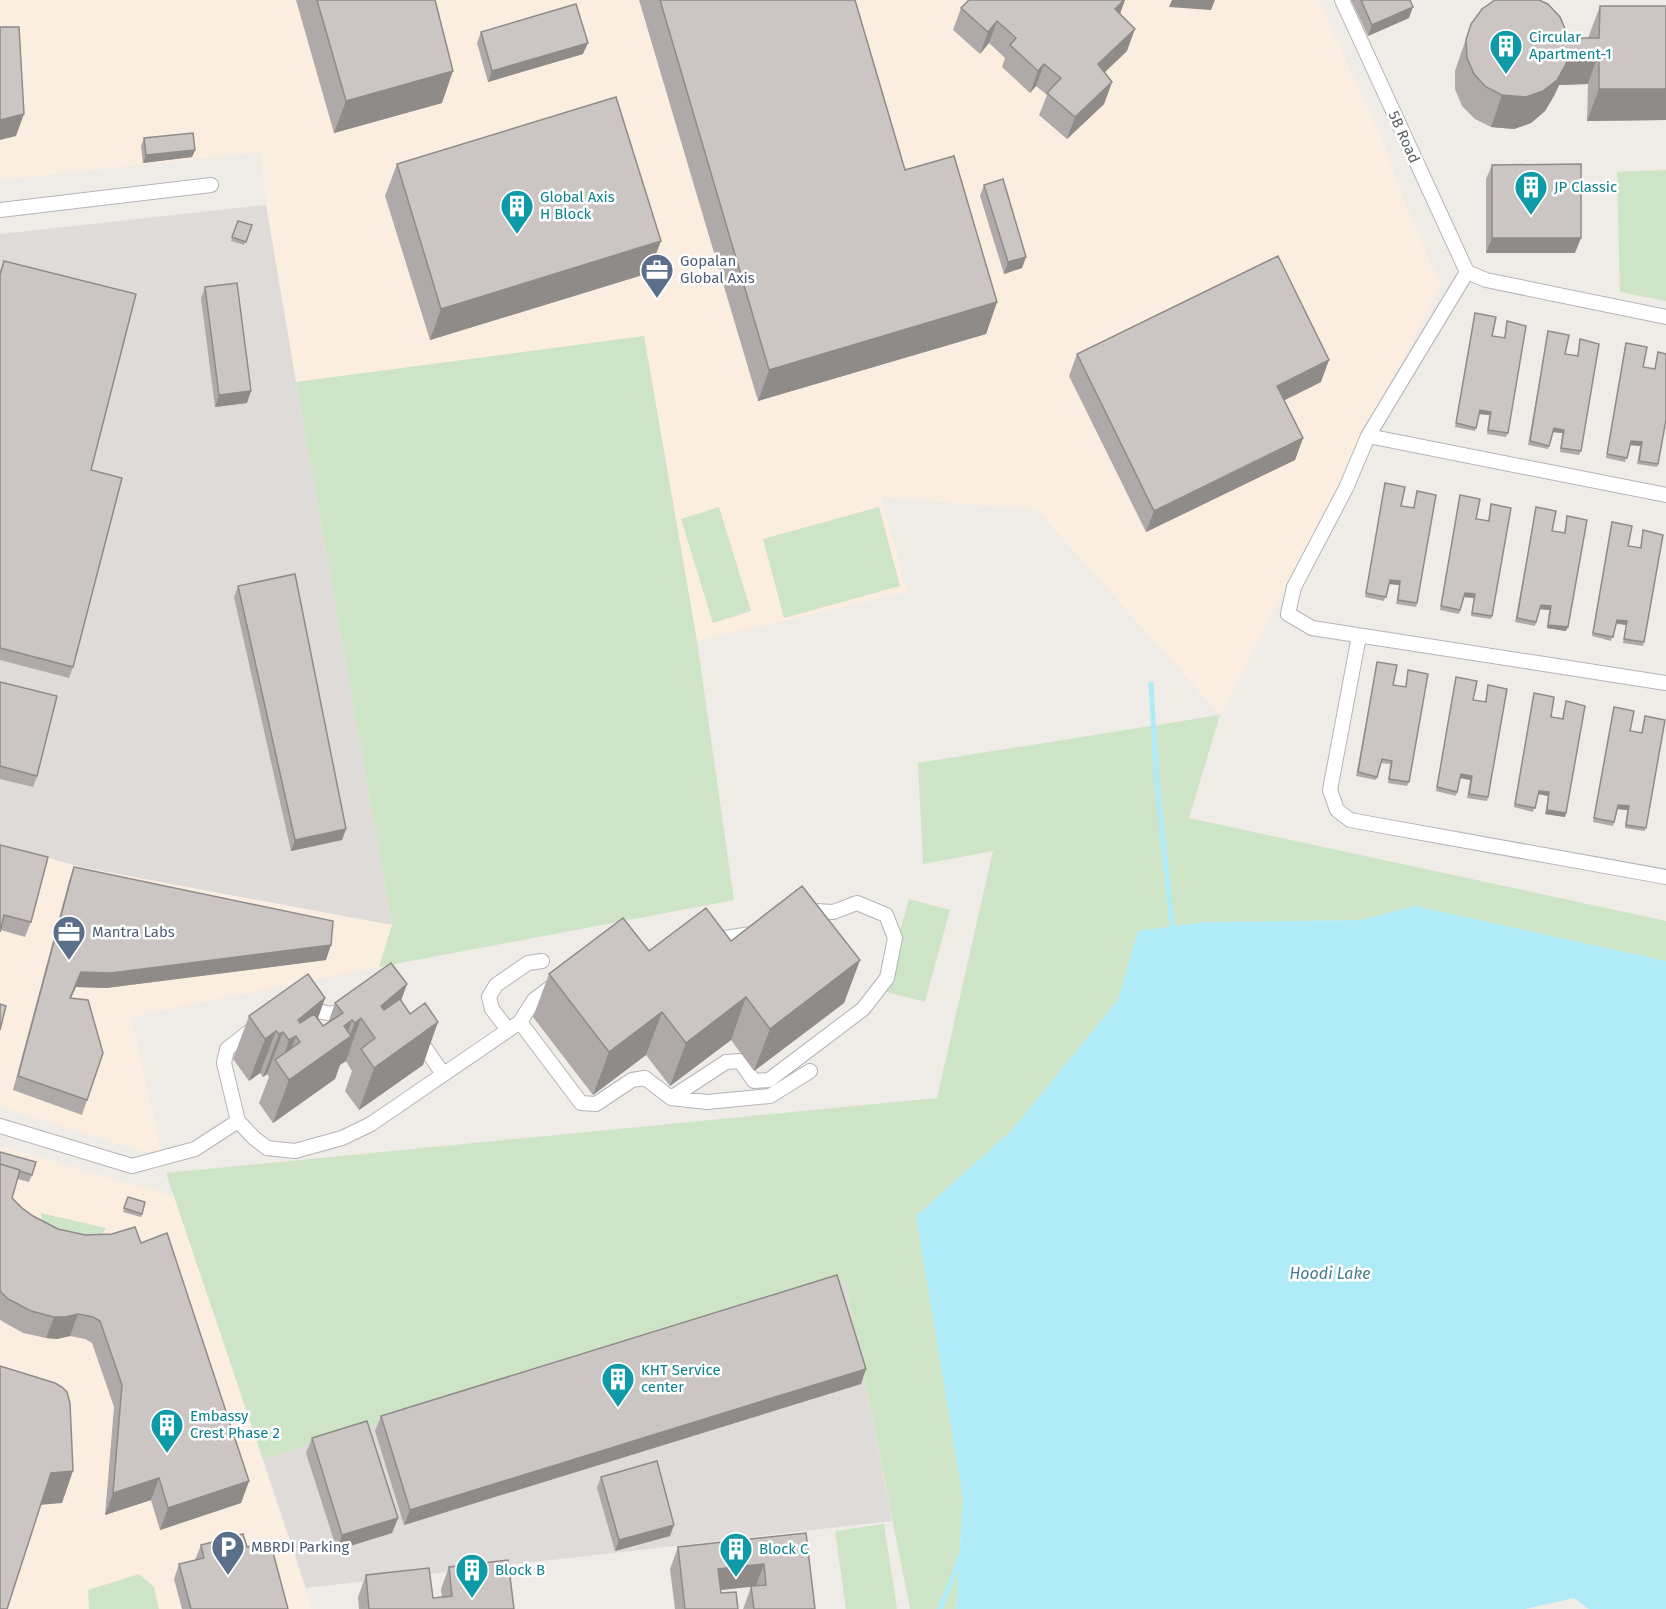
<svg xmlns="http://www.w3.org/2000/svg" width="1666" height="1609" font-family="'Fira Sans',sans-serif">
<rect width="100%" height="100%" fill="#efebe7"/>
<path fill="#fbede0" d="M0 0H1319L1384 144 1402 195 1441 286 1220 715 1037 510 881 497 908 592 697 641 644 336 296 382 266 205 261 152 0 180Z
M0 844 81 867 392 925 379 967 131 1017 162 1154 144 1152 0 1107Z
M0 1146 174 1196 312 1609H0Z"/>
<path fill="#dedbd9" d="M266 205 296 382 392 925 81 867 0 844V234Z
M845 1281 892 1521 306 1588 263 1459Z"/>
<path fill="#cee4c6" d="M1666 170V301L1620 292 1617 172Z
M644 336 697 641 734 900 379 967 392 925 296 382Z
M719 507 751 611 713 623 681 519Z
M879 507 900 586 784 618 763 539Z
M1220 715 1189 818 1666 921V961L1415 906 1361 920 1205 922 1138 931 1118 1000 1011 1131 916 1216 963 1498 956 1609H910L845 1281 263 1459 166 1173 937 1098 993 851 923 864 918 763Z
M909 899 950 910 925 1002 883 991Z
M41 1213 106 1228 101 1236 86 1246 42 1223Z
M884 1524 897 1609H846L835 1531Z
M139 1574 154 1587 159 1609H89L88 1590Z"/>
<path fill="#afebf7" d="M1415 906 1666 961V1609H1589L1574 1598 1525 1609H956L963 1498 916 1216 1011 1131 1118 1000 1138 931 1205 922 1361 920Z"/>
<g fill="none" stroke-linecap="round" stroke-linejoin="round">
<path stroke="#afebf7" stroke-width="5" d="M1151 684 1157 784 1173 933
M940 1609 961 1556"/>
<defs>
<path id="minor" d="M1342 0 1467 272
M0 210 211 185
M1467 272 1368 436 1346 488 1294 587 1288 614 1312 628 1666 683
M1467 272 1486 280 1666 317
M1368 436 1666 495
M1359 636 1330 790 1337 810 1350 820 1666 877
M857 903 886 915 895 938 887 978 863 1009 769 1080 754 1081 740 1061 726 1062 671 1098 645 1078 632 1080 596 1104 581 1103 520 1022 534 1000 595 954 620 953 643 958 658 957 685 939 698 933 718 939 758 933 797 910 833 912Z
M303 1008 332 1014 348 1007
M254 1028 227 1049 224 1063 238 1121 254 1138 267 1148 295 1151 342 1138 371 1124 520 1022
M508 1030 492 1009 489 997 496 985 528 963 542 961
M417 1036 443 1074
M671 1098 707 1102 770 1096 810 1071
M0 1126 132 1166 195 1149 238 1121"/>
</defs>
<use href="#minor" stroke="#b2b5b8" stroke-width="16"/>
<use href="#minor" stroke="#fff" stroke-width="14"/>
</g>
<path fill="#afaaa9" d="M296 0H435L442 103 334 133Z
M639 0H855L905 170 997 302 986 334 758 401Z
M1351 0H1410L1409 18 1368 36Z
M1600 6H1666V120L1587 121 1588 84 1559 85 1554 96 1545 111 1531 123 1514 129 1491 127 1475 119 1462 106 1455 89V71L1471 24 1569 38H1588Z
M961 8 1120 14 1127 51 1104 73 1112 82 1104 104 1067 139 1039 115 1047 95 1036 86 1030 93 1002 67 1005 58 989 43 980 54 953 30Z
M481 32 583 54 488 82 477 43Z
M144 138 195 150 192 157 143 163 141 146Z
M397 164 649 273 430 340 385 196Z
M1492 165 1575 253H1486V179Z
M984 185 1026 257 1022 268 1004 274 980 196Z
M238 221 252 225 244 245 231 241Z
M4 261 91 470 73 667 69 678 0 660V271Z
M205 287 247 403 215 407 201 298Z
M1475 313 1492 336 1504 338 1507 321 1508 433 1506 437 1487 434 1489 415 1479 414 1475 431 1455 427Z
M1548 331 1565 354 1577 356 1580 339 1581 451 1579 455 1560 452 1562 433 1553 432 1548 449 1528 445Z
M1626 343 1643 367 1655 369 1658 352V464L1657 467 1637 464 1640 446 1630 445 1625 462 1606 458Z
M1077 354 1321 382 1284 400 1303 438 1295 460 1146 532 1069 376Z
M1385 483 1401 506 1413 508 1417 491V603L1416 607 1396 604 1399 585 1389 584 1384 601 1365 597Z
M1460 495 1476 519 1488 521 1491 504 1492 616 1491 619 1471 616 1474 598 1464 597 1459 614 1440 610Z
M1536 507 1552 531 1564 533 1567 516 1566 631 1547 628 1549 610 1540 609 1535 626 1515 622Z
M1612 522 1628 546 1640 548 1643 530 1644 642 1643 646 1623 643 1626 625 1616 624 1611 641 1592 636Z
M238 586 346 829 342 840 291 851 234 597Z
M1377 662 1393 685 1405 687 1408 670 1409 782 1407 786 1388 783 1390 764 1381 763 1376 780 1356 776Z
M1456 677 1473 700 1485 702 1488 685V797L1487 801 1467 798 1470 780 1460 778 1456 796 1436 791Z
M0 682 37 776 33 787 0 779Z
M1534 693 1551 717 1562 718 1566 701 1565 817 1545 814 1548 796 1538 794 1533 812 1514 807Z
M1614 707 1630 731 1642 733 1645 716 1646 828 1644 831 1625 828 1627 810 1618 809 1613 826 1593 822Z
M0 845 31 922 25 937 1 930Z
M74 867 326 960 106 988 76 987 71 998 87 1100 82 1115 13 1090 69 881Z
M731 941 860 960 844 1003 754 1071 731 1040 670 1086 646 1055 593 1095 533 1017 549 974 649 951Z
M407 984 401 1001 423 1065 359 1110 345 1091 352 1071 346 1061 340 1065 335 1079 273 1123 259 1103 269 1077 267 1074 263 1077 260 1073 249 1081 233 1059 249 1016 325 998 318 1018 323 1026 328 1023 335 1003Z
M0 1152 32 1175 29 1182 17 1179 12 1198 22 1208 33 1216 58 1229 85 1235 141 1243 249 1481 241 1503 160 1530 151 1500 105 1515 114 1407 92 1343 85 1339 70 1336 57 1339 46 1338 23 1333 0 1320Z
M128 1197 142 1214 141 1217 123 1212Z
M861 1384 404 1525 375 1431 381 1416Z
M312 1438 398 1518 392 1533 337 1550 306 1453Z
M601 1477 670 1536 615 1551 597 1488Z
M806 1533 815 1609H743L751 1587 721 1590V1593L738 1609H675L670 1569 678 1547Z
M201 1545 247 1547 288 1609H182L174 1579 179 1564 195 1560Z
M449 1567 514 1609H359L358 1597 366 1575 433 1598 442 1597 441 1589Z"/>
<path fill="#8e8b89" d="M1124 0H1125L1118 20 1115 9Z
M1172 0H1215L1211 10 1169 7Z
M1413 7 1409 18 1368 36 1372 25Z
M997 21 989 43 980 54 988 32Z
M1135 29 1127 51 1090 86 1098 64Z
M588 43 583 54 488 82 492 71Z
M1599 52 1588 84 1559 85 1554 96 1545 111 1531 123 1514 129 1491 127 1502 95 1568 53Z
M1044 64 1036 86 1030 93 1038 71Z
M453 71 442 103 334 133 346 101Z
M1112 82 1104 104 1067 139 1075 117Z
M1599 89H1666V120L1587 121Z
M24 114 16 136 0 140V120Z
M195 150 192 157 143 163 146 155Z
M1492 238H1581L1575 253H1486Z
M661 241 649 273 430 340 441 309Z
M1026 257 1022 268 1004 274 1008 262Z
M997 302 986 334 758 401 769 370Z
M1329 360 1321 382 1269 408 1277 386Z
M251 391 247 403 215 407 219 395Z
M1480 410 1491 412 1489 415 1479 414Z
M1554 428 1564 430 1562 433 1552 432Z
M1303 438 1295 460 1146 532 1154 511Z
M1631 441 1642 442 1640 446 1630 445Z
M1390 580 1400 581 1399 585 1389 584Z
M1465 593 1475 594 1474 598 1464 597Z
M1541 605 1551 606 1549 610 1539 609Z
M1617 620 1627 621 1626 625 1616 623Z
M1548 625 1568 627 1566 631 1547 628Z
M1461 774 1472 776 1470 780 1460 778Z
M1539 791 1549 792 1548 796 1538 794Z
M1618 805 1629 806 1627 810 1617 809Z
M1547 810 1566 813 1565 817 1545 814Z
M346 829 342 840 291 851 295 840Z
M331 945 326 960 106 988 76 987 64 1013 81 972Z
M860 960 844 1003 754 1071 770 1029Z
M407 984 391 1027 381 1006Z
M746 997 731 1040 670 1086 686 1043Z
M325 998 310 1040 300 1042 296 1036 283 1072 280 1067 289 1040 298 1020Z
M662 1012 646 1055 593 1095 609 1052Z
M361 1018 346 1061 340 1065 335 1079 273 1123 289 1080 344 1026 352 1020 345 1040 349 1037 355 1023Z
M438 1022 423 1065 359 1110 374 1068Z
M276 1031 260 1073 249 1081 265 1039Z
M283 1032 267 1074 263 1077 279 1034Z
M78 1314 70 1336 57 1339 46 1338 54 1317Z
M866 1369 861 1384 404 1525 410 1510Z
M73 1471 62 1503 39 1505 51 1473Z
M159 1478 151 1500 105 1515 113 1493Z
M249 1481 241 1503 160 1530 168 1508Z
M398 1518 392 1533 337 1550 342 1535Z
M674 1525 670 1536 615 1551 619 1540Z
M764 1564 756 1586 710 1591 718 1569Z"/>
<path fill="#cbc6c4" stroke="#8e8b89" stroke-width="1.5" d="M317 0H435L453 71 346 101Z
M660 0H855L905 170 954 156 997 302 769 370Z
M969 0H1124L1115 9 1135 29 1098 64 1112 82 1075 117 1047 93 1061 78 1044 64 1038 71 1010 45 1016 38 997 21 988 32 961 8Z
M1361 0H1410L1413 7 1372 25Z
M1495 0H1539L1548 4 1560 17 1569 38H1599L1600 6H1666V89H1599V52L1568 53 1566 64 1557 80 1543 91 1526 97 1502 95 1486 87 1474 74 1467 58 1466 40 1471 24 1482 9Z
M576 4 588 43 492 71 481 32Z
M0 27H19L24 114 0 120Z
M616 97 661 241 441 309 397 164Z
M193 133 195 150 146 155 144 138Z
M1581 164V238H1492V165Z
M1003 179 1026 257 1008 262 984 185Z
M238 221 252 225 246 242 232 237Z
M1278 256 1329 360 1277 386 1303 438 1154 511 1077 354Z
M4 261 136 294 91 470 122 478 73 667 0 648V275Z
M237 283 251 391 219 395 205 287Z
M1475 313 1496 317 1492 336 1505 338 1507 321 1526 326 1508 433 1488 430 1491 412 1480 410 1476 428 1456 423Z
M1548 331 1569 335 1565 354 1578 356 1580 339 1599 344 1581 451 1561 448 1564 430 1554 428 1549 446 1530 441Z
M1626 343 1647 347 1643 367 1655 369 1658 352 1666 354V420L1658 464 1639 461 1642 442 1631 441 1627 458 1607 454Z
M1385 483 1405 487 1401 506 1414 508 1417 491 1436 495 1417 603 1398 600 1400 581 1390 580 1386 597 1366 593Z
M1460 495 1480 499 1476 519 1489 521 1491 504 1511 508 1492 616 1472 613 1475 594 1465 593 1460 610 1441 606Z
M1536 507 1556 511 1552 531 1565 533 1567 516 1587 520 1568 627 1548 625 1551 606 1541 605 1536 622 1517 618Z
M1612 522 1632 526 1628 546 1641 548 1643 530 1663 535 1644 642 1624 639 1627 621 1617 620 1613 637 1593 633Z
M295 574 346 829 295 840 238 586Z
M1377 662 1397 665 1393 685 1406 687 1408 670 1428 674 1409 782 1389 779 1392 761 1382 759 1377 777 1358 772Z
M1456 677 1477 681 1473 700 1486 702 1488 685 1507 689 1488 797 1469 794 1472 776 1461 774 1457 792 1437 787Z
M0 682 57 696 37 776 0 766Z
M1534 693 1554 697 1551 717 1563 719 1566 701 1585 706 1566 813 1547 810 1549 792 1539 791 1535 808 1515 804Z
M1614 707 1634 711 1630 731 1642 733 1645 716 1665 720 1646 828 1626 825 1629 806 1618 805 1614 822 1594 818Z
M0 845 48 857 31 922 4 915 0 932Z
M74 867 333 921 331 945 111 973 81 972 70 998 88 1000 103 1053 87 1100 18 1076Z
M802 886 860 960 770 1029 746 997 686 1043 662 1012 609 1052 549 974 623 918 649 951 706 908 731 941Z
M391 963 407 984 381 1006 384 1010 400 999 410 1014 425 1003 438 1022 374 1068 361 1049 375 1038 361 1018 355 1023 352 1020 344 1026 351 1036 289 1080 275 1060 300 1042 296 1036 289 1040 283 1032 279 1034 276 1031 265 1039 249 1016 308 974 325 998 298 1020 300 1023 314 1014 323 1026 343 1013 335 1003Z
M0 1004 6 1006 0 1030Z
M0 1152 36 1162 32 1175 20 1171V1170L0 1164Z
M0 1164 20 1170 12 1198 22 1208 33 1216 58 1229 85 1235 112 1234 135 1227 141 1243 167 1233 249 1481 168 1508 159 1478 113 1493 122 1385 100 1321 93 1317 78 1314 65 1317H54L31 1311 8 1299 0 1291Z
M128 1197 145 1202 142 1214 124 1208Z
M837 1275 866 1369 410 1510 381 1416Z
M0 1366 55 1383 62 1387 67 1392 70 1403 73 1471 51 1473 7 1609H0Z
M367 1421 398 1518 342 1535 312 1438Z
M657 1461 674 1525 619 1540 601 1477Z
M806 1533 815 1609H754L751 1586 766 1585 764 1564 718 1569 721 1593 736 1592 738 1609H685L678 1547Z
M243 1534 247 1547 270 1541 288 1609H191L179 1564 204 1558 201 1545Z
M508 1560 514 1609H369L366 1575 429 1568 433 1598 452 1596 449 1567Z"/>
<defs>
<symbol id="building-pin" viewBox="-11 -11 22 30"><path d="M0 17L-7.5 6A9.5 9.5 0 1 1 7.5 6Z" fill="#0f9aa8" stroke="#fff"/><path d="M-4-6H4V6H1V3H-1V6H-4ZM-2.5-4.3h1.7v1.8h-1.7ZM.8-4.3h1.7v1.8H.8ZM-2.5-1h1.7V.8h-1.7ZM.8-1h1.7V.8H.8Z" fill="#fff"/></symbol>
<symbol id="office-pin" viewBox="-11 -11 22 30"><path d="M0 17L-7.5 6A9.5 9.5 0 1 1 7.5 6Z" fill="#5c6f8a" stroke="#fff"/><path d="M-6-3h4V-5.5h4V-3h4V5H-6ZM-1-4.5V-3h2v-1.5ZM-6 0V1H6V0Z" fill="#fff"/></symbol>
<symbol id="parking-pin" viewBox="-11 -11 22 30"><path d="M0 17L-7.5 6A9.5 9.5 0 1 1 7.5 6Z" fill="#5c6f8a" stroke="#fff"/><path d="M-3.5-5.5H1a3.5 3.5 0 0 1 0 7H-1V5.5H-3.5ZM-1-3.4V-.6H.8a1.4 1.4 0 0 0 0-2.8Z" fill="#fff"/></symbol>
</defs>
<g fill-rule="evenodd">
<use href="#building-pin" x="1487" y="27" width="38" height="52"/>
<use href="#building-pin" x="1512" y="168" width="38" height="52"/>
<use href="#building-pin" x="498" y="187" width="38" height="52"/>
<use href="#office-pin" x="638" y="251" width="38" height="52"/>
<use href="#office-pin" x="50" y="913" width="38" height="52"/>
<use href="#building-pin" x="599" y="1360" width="38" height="52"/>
<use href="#building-pin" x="148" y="1406" width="38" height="52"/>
<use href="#parking-pin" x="209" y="1528" width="38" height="52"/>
<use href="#building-pin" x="717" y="1530" width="38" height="52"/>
<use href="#building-pin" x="453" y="1551" width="38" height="52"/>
</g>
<g text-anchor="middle" stroke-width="5" stroke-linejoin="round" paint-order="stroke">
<g font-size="15" fill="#0d838f" stroke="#fff" text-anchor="start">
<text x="1529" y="42">Circular<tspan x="1529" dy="17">Apartment-1</tspan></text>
<text x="1554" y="192">JP Classic</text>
<text x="540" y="202">Global Axis<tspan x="540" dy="17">H Block</tspan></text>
<text x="641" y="1375">KHT Service<tspan x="641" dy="17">center</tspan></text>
<text x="190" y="1421">Embassy<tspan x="190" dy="17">Crest Phase 2</tspan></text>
<text x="759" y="1554">Block C</text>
<text x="495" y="1575">Block B</text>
</g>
<g font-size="15" fill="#5e6366" stroke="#fff">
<text transform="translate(1404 137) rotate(66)" y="5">5B Road</text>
</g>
<g font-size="15" fill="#4e5e75" stroke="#fff" text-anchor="start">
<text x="680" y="266">Gopalan<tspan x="680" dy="17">Global Axis</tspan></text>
<text x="92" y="937">Mantra Labs</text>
<text x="251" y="1552">MBRDI Parking</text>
</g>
<g font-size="16" font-style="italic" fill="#427d8f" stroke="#fff">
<text x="1330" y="1279">Hoodi Lake</text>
</g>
</g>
</svg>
